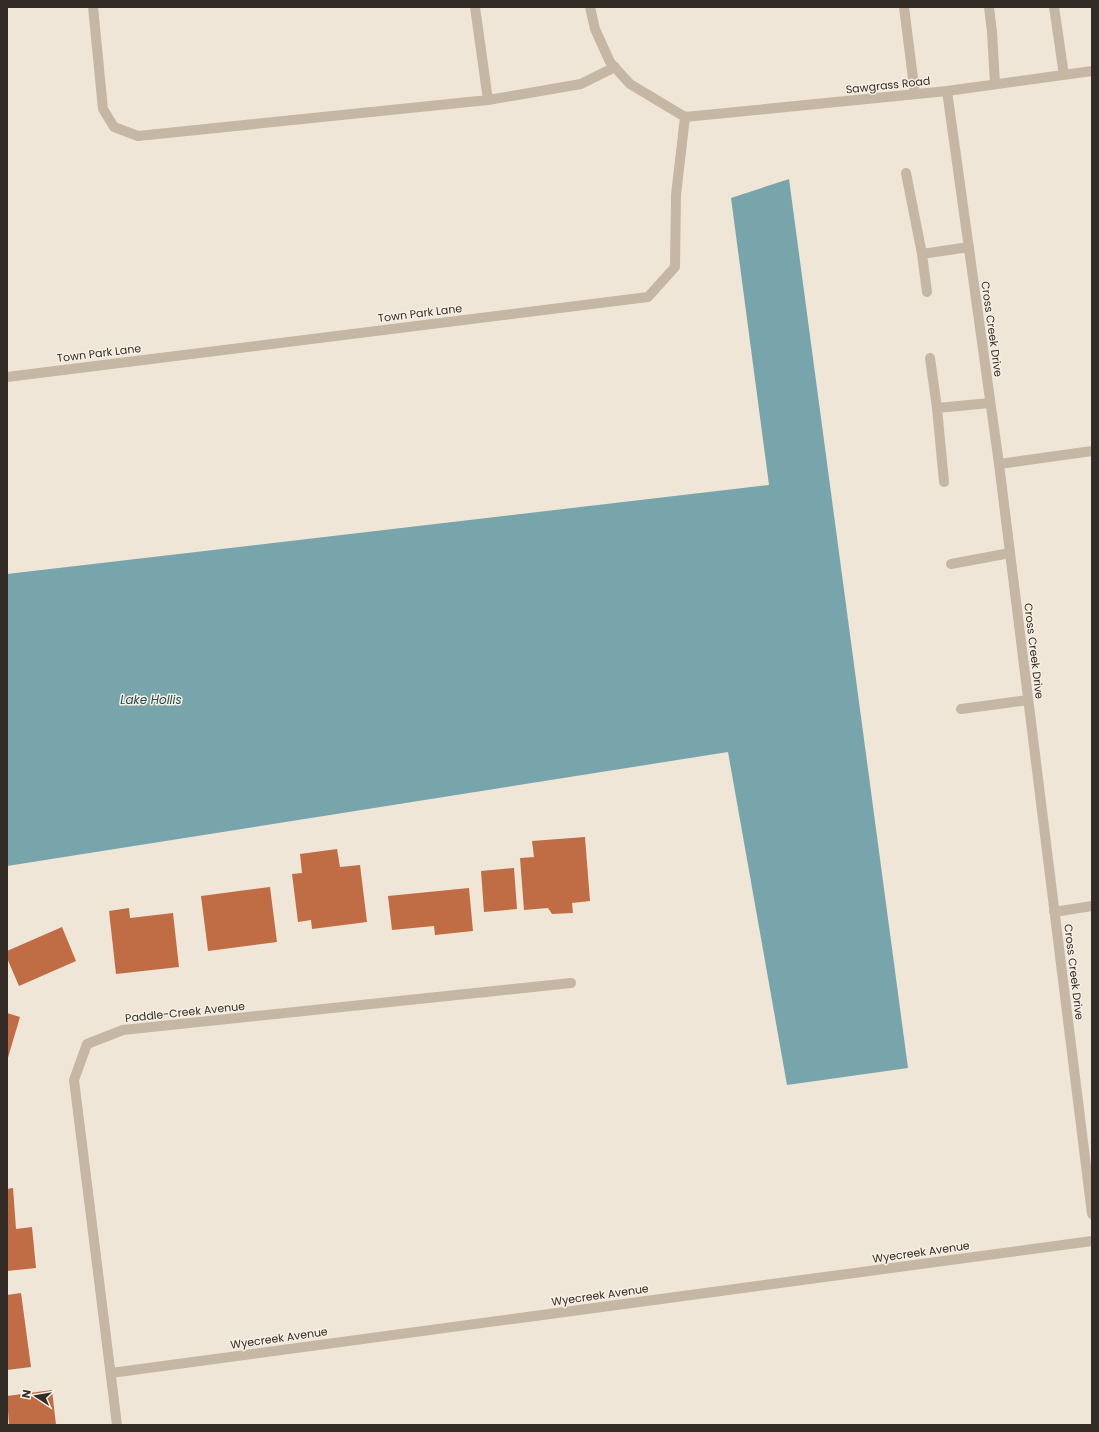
<svg xmlns="http://www.w3.org/2000/svg" width="1099" height="1432" font-family="Poppins,sans-serif">
<rect width="100%" height="100%" fill="#efe6d8"/>
<path fill="#78a5ab" d="M789 179 908 1068 787 1085 728 752 7 866V574L769 485 731 198Z"/>
<path fill="#c06c45" d="M585 837 590 901 572 903 573 913 552 914 548 908 524 910 520 858 534 857 532 841Z
M337 849 340 867 360 865 367 922 312 929 311 920 298 922 292 874 302 873 300 854Z
M514 868 517 909 484 912 481 871Z
M270 887 277 942 208 951 201 896Z
M469 888 473 931 435 935 434 926 392 930 388 896Z
M129 908 130 918 173 913 179 967 116 974 109 911Z
M62 927 76 961 19 986 7 958V951Z
M7 1013 20 1017 7 1061Z
M13 1188 16 1229 32 1227 36 1268 7 1271V1189Z
M21 1293 31 1367 7 1370V1295Z
M52 1390 56 1425H9L7 1396Z"/>
<g fill="none" stroke-linecap="round" stroke-linejoin="round">
<path stroke="#c6b7a5" stroke-width="10" d="M93 7 103 109 114 127 138 136 488 100 475 7
M590 7 595 29 610 62 630 84 685 117
M904 7 915 94
M989 7 992 32 995 84
M1054 7 1064 75
M947 91 999 464 1092 1214
M488 100 581 84 615 67
M685 117 947 91 1092 71
M906 173 922 254 969 247
M922 254 927 292
M930 358 937 408 990 403
M7 377 648 297 675 267 676 195 685 117
M937 408 944 482
M999 464 1092 451
M951 564 1010 553
M961 709 1028 700
M1054 912 1092 906
M111 1373 1092 1241
M117 1425 74 1080 87 1044 123 1030 571 983"/>
</g>
<g text-anchor="middle" stroke-width="3" stroke-linejoin="round" paint-order="stroke">
<g font-size="11" fill="#322b26" stroke="#f8f0e4">
<text transform="translate(888 85) rotate(-6)" y="4">Sawgrass Road</text>
<text transform="translate(420 313) rotate(-7)" y="4">Town Park Lane</text>
<text transform="translate(992 329) rotate(82)" y="4">Cross Creek Drive</text>
<text transform="translate(99 353) rotate(-7)" y="4">Town Park Lane</text>
<text transform="translate(1034 651) rotate(83)" y="4">Cross Creek Drive</text>
<text transform="translate(1074 972) rotate(83)" y="4">Cross Creek Drive</text>
<text transform="translate(185 1012) rotate(-6)" y="4">Paddle-Creek Avenue</text>
<text transform="translate(921 1252) rotate(-8)" y="4">Wyecreek Avenue</text>
<text transform="translate(600 1295) rotate(-8)" y="4">Wyecreek Avenue</text>
<text transform="translate(279 1338) rotate(-8)" y="4">Wyecreek Avenue</text>
</g>
<g font-size="12" font-style="italic" fill="#1e4a52" stroke="#f8f0e4">
<text x="151" y="704">Lake Hollis</text>
</g>
</g>
<rect width="1099" height="1432" fill="none" stroke="#322b26" stroke-width="16"/>
<g transform="translate(36 1396) rotate(282)" stroke="#f8f0e4" stroke-width="3" paint-order="stroke">
<path d="M0-3L7 15L0 10L-7 15Z" fill="#322b26"/>
<text y="-6" font-size="11" font-weight="bold" text-anchor="middle" fill="#322b26">N</text>
</g>
</svg>
